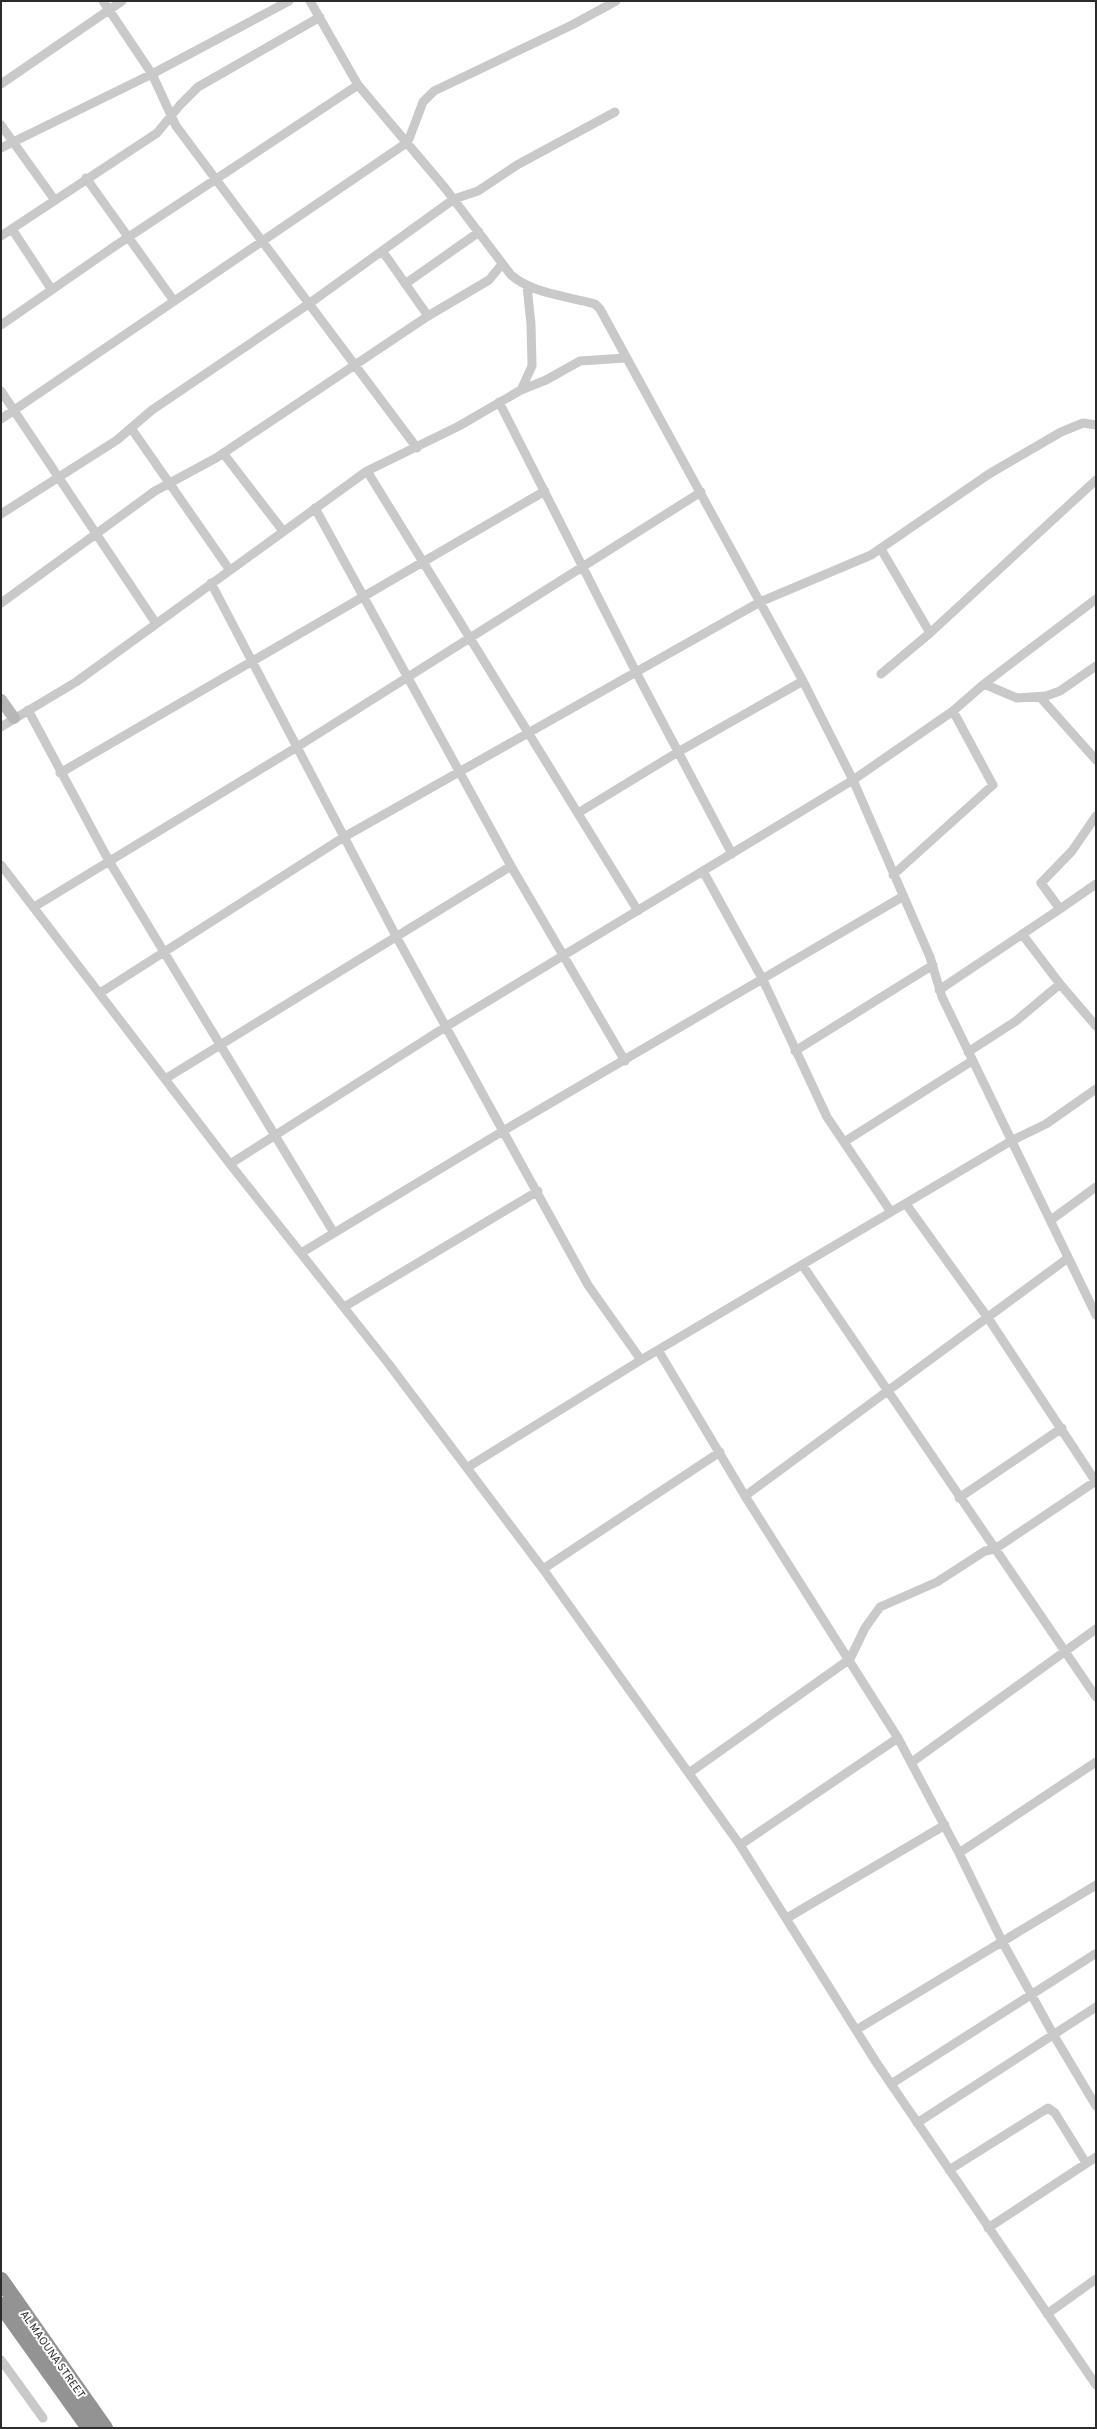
<svg xmlns="http://www.w3.org/2000/svg" width="1097" height="2429" font-family="Overpass,sans-serif">
<rect width="100%" height="100%" fill="#fff"/>
<g fill="none" stroke-linecap="round" stroke-linejoin="round">
<path stroke="#c9c9c9" stroke-width="9" d="M103 1 152 74 176 126 417 448
M310 1 358 85 445 188 511 275C533 294 567 296 595 304L600 309 803 681 853 780 930 957 942 997 1096 1315
M1 84 122 1
M1 125 54 199
M1 148 152 74 289 1
M86 178 174 301
M12 229 52 290
M1 236 157 133 180 105 198 87 320 17
M383 252 428 316
M405 284 479 232
M1 325 115 246 358 85
M521 390 532 366 531 324 527 286
M1 391 155 622
M499 402 636 672 732 854
M1 419 405 144 409 139 423 102 434 91 572 25 616 1
M131 428 229 569
M223 453 283 531
M367 471 638 911
M315 508 511 866 625 1061
M1 514 117 440 152 410 310 303 454 199 478 191 517 165 615 112
M881 549 930 633
M211 583 396 936 503 1131 588 1285 641 1360
M1 603 155 491 216 458 428 316 489 280 502 264
M881 674 930 633 1096 480
M984 684 1017 698 1046 696 1060 691 1096 666
M1040 697 1096 760
M28 710 109 861 334 1233
M1 727 76 682 367 471 459 426 521 390 546 380 580 361 625 358
M60 773 545 491
M578 813 678 752 803 681
M1 865 230 1164 388 1363 543 1569 740 1845 876 2062 1096 2385
M703 871 763 980 827 1117 891 1212
M893 875 993 785 953 711
M34 907 297 747 701 492
M1060 909 1096 884
M1022 934 1060 984 1096 1026
M939 990 1060 909 1041 883 1072 851 1096 816
M100 993 344 837 760 602 871 555 989 474 1061 432 1083 423 1096 425
M795 1051 933 965
M968 1052 1016 1021 1060 984
M165 1079 511 866
M844 1142 972 1061
M230 1164 447 1026 853 780 953 711 984 684 1096 599
M906 1204 988 1318 1096 1482
M1051 1220 1096 1187
M301 1253 503 1131 902 897
M803 1266 1096 1697
M344 1307 538 1191
M658 1350 745 1496 1068 1258
M468 1467 641 1360 1011 1141 1046 1124 1096 1089
M745 1496 898 1738 959 1853 1003 1943 1053 2034 1096 2106
M959 1498 1062 1428
M543 1569 720 1452
M912 1762 1096 1629
M689 1773 850 1659 865 1628 880 1607 937 1582 985 1551 995 1549 1096 1481
M740 1845 898 1738
M959 1853 1096 1762
M787 1918 945 1825
M856 2030 1096 1885
M891 2084 1095 1954
M917 2123 1096 2007
M949 2170 1048 2108 1055 2113 1086 2163
M988 2228 1096 2157
M1047 2314 1096 2279
M1 2360 43 2418"/>
<path stroke="#b6b6b6" stroke-width="12" d="M1 700 14 718"/>
<path stroke="#939393" stroke-width="16" d="M1 2280 105 2428
M1 2305 89 2428"/>
</g>
<g text-anchor="middle" stroke-width="4" stroke-linejoin="round" paint-order="stroke">
<g font-size="11" fill="#2c2c2c" stroke="#fff">
<text transform="translate(53 2354) rotate(55)" y="4">AL MAOUNA STREET</text>
</g>
</g>
<rect width="1097" height="2429" fill="none" stroke="#2c2c2c" stroke-width="4"/>
</svg>
